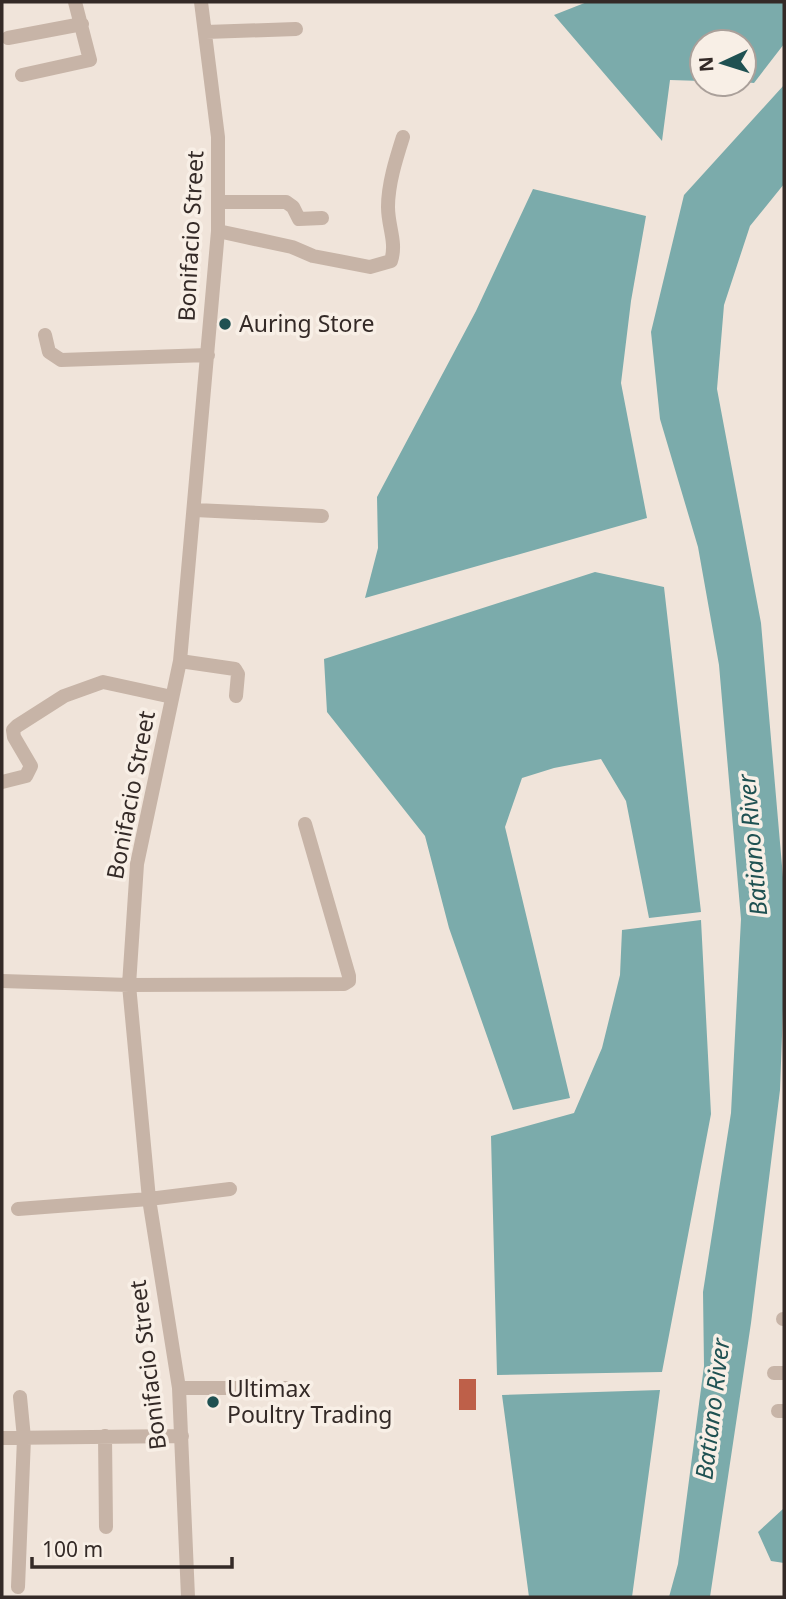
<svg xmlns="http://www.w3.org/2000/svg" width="786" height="1599" font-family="'Noto Sans',sans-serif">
<rect width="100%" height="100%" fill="#f0e4da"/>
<path fill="#7babab" d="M587 2H784V44L754 83 744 82V42H702V81L670 80 662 141 554 15Z
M784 85V184L750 226 724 305 717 389 761 623 784 889V982L780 1090 751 1323 710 1597H669L678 1564 704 1366 703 1292 731 1113 741 919 719 665 698 547 660 419 651 332 684 195Z
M533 189 646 216 631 301 621 383 647 518 365 598 378 548 377 497 476 311Z
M595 572 664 587 701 912 649 918 626 801 601 759 554 768 522 778 505 827 570 1098 513 1110 449 928 425 836 327 712 324 659Z
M701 920 711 1114 662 1372 497 1375 491 1136 574 1113 602 1048 620 975 622 930Z
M660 1390 632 1597H529L502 1395Z
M784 1508V1563L771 1561 758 1532Z"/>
<path fill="#be6049" d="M459 1379H476V1410H459Z"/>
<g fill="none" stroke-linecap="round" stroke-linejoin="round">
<path stroke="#c7b4a7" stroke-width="14" d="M206 32 296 29
M8 38 82 24
M22 75 90 60 75 2
M220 202H286L293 207 299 219 322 218
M218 231 292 247 313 256 370 267 391 261C397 242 388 227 388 207 388 184 396 159 403 137
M45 335 49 352 61 360 208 355
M195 510 322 516
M180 661 235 669 238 674 236 696
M2 782 26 776 31 766 14 737 13 730 17 726 64 696 103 682 172 697
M2 981 129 985 344 984 349 981V976L305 824
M18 1209 149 1199 230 1189
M783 1319H784
M774 1373H784
M179 1388H299
M778 1411H784
M105 1436 106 1527
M2 1438 182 1436
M18 1587 24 1438 20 1397
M188 1597 179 1388 149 1199 129 985 137 864 180 661 218 231V137L201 2"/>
</g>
<g fill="#1f5152" stroke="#f8efe6" stroke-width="2.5">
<circle cx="225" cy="324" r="7"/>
<circle cx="213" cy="1402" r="7"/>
</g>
<g text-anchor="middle" stroke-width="7" stroke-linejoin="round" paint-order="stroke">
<g font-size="23" fill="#342a27" stroke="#f8efe6">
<text transform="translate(191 236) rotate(-87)" y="8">Bonifacio Street</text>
<text transform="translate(131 795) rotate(-79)" y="8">Bonifacio Street</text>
<text transform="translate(148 1365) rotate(-97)" y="8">Bonifacio Street</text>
</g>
<g font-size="23" fill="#342a27" stroke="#f8efe6" text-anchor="start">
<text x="239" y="332">Auring Store</text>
<text x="227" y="1397">Ultimax<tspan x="227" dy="26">Poultry Trading</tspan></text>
</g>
<g font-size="24" font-style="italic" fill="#1f5152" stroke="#f8efe6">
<text transform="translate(753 845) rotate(-95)" y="8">Batiano River</text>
<text transform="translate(713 1409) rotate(-83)" y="8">Batiano River</text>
</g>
</g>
<rect width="786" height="1599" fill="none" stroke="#342a27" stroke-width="7"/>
<g transform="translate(723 63) rotate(266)"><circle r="33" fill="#f8efe6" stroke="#aaa09a" stroke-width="2"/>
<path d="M0-5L12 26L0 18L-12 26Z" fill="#1f5152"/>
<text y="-10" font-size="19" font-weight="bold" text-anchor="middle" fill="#342a27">N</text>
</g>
<path d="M32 1557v10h200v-10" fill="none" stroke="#342a27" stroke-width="3.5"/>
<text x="42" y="1557" font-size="21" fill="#342a27" stroke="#f8efe6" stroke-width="5" paint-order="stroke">100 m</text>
</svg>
